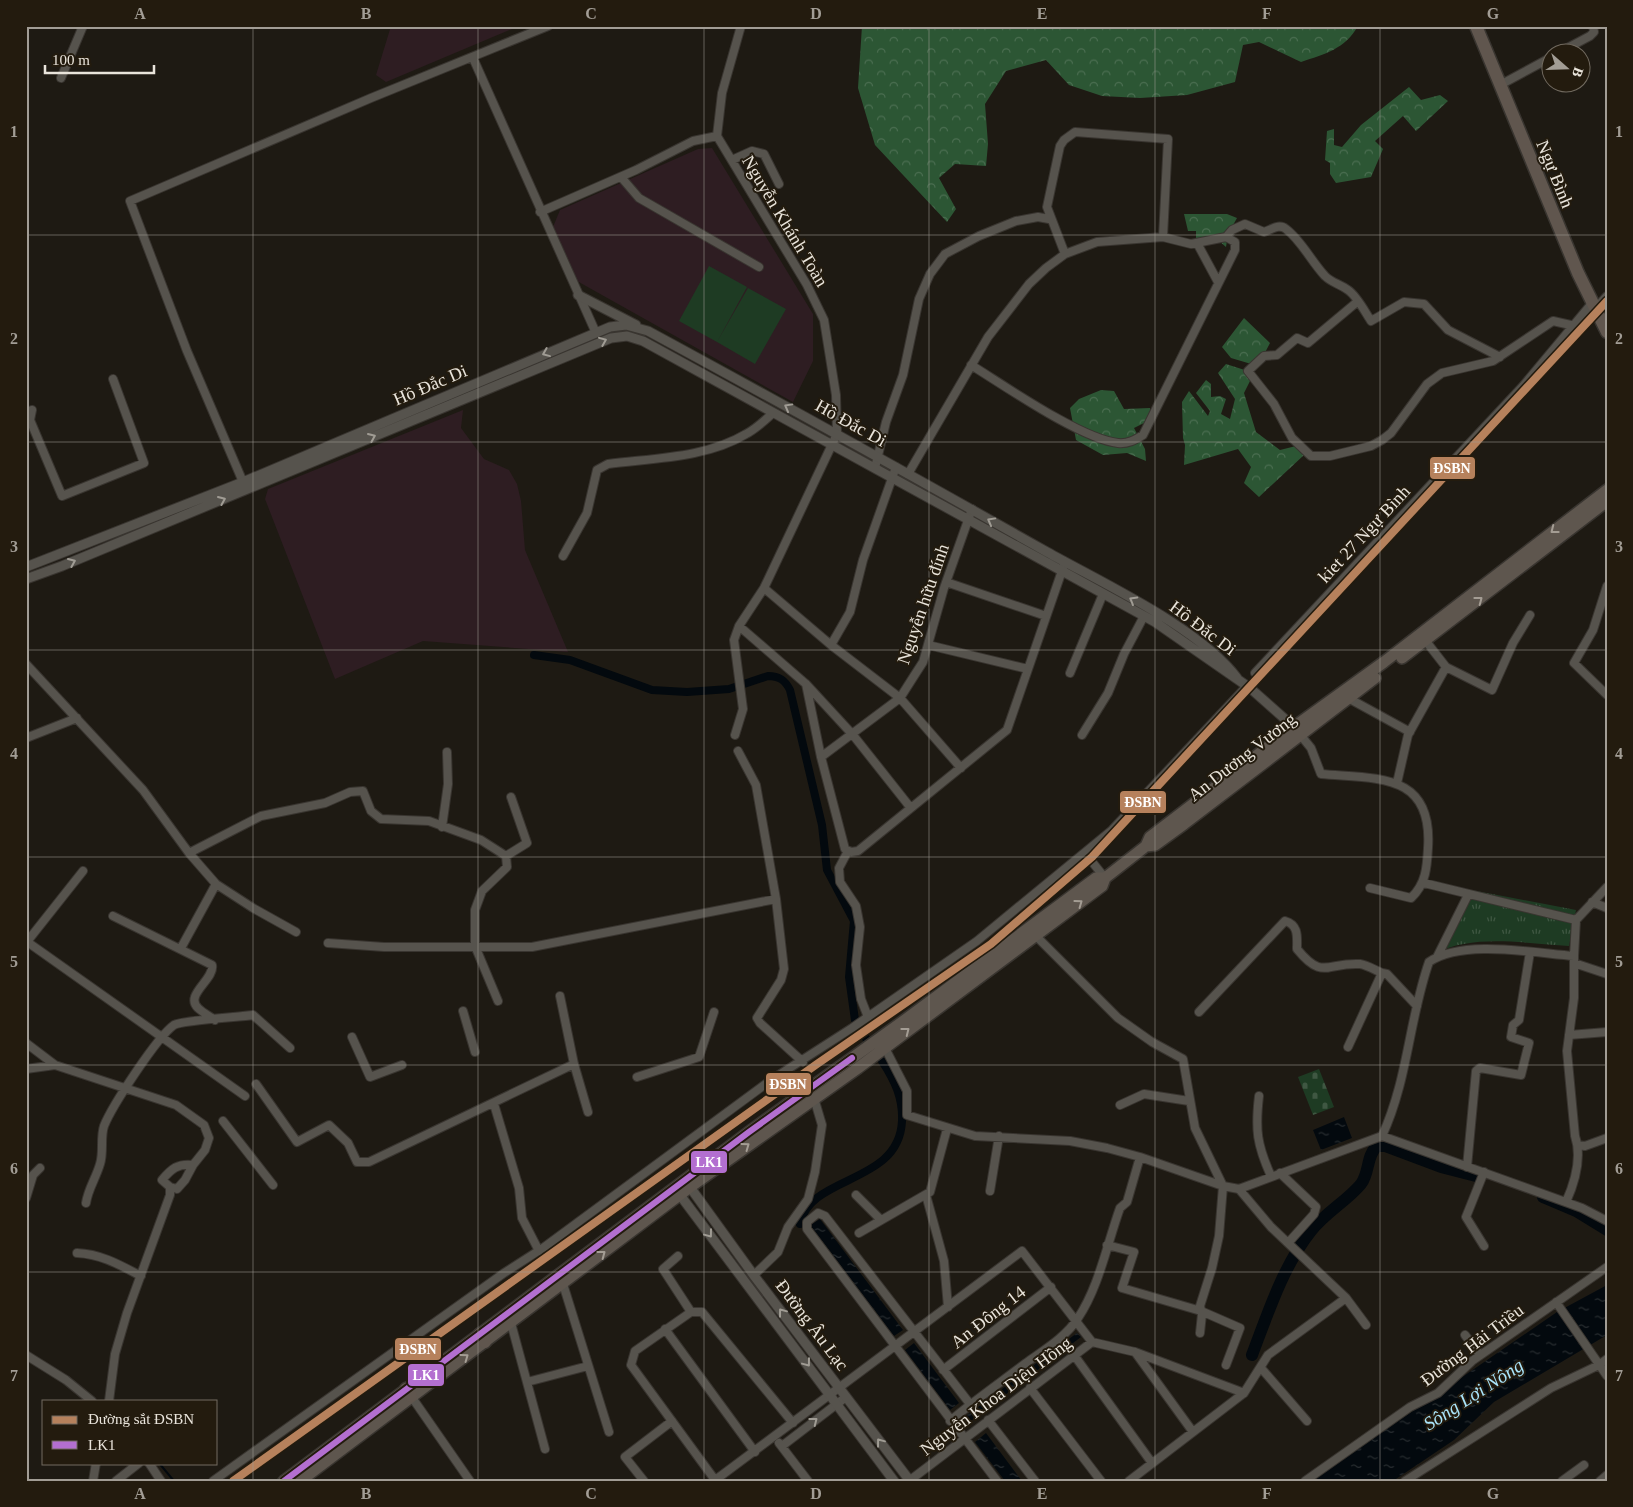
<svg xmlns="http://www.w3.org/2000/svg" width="1633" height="1507" font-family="'Times New Roman',serif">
<defs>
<pattern id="grass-tufts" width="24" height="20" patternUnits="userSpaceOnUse" patternTransform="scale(1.25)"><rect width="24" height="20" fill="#1e3b23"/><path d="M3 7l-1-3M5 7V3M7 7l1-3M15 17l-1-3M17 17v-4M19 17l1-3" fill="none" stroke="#3f5742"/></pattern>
<pattern id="forest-crowns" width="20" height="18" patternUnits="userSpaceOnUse" patternTransform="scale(1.25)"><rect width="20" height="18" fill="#2c5634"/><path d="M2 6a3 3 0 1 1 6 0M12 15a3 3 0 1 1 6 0" fill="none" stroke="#4b6e51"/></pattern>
<pattern id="cemetery-stones" width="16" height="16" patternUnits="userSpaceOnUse" patternTransform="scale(1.25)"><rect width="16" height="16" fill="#1e3b23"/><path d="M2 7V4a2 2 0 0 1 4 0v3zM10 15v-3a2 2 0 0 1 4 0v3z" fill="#3f5742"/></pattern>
<pattern id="water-ripples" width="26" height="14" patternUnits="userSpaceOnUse" patternTransform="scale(1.25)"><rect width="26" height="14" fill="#03090e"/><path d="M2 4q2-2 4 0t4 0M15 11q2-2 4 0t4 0" fill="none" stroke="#282d30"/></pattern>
</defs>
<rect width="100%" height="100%" fill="#1e1a13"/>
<path fill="#2e1d22" d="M391 26H519L386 82 376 75Z
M712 148 813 314V361L793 402 577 281 553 227 560 210 698 149Z
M463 410 461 428 484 459 509 470 517 484 521 501 525 550 568 652 423 641 335 679 265 499 268 489Z"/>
<path fill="url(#grass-tufts)" d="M1466 889 1576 910 1569 946C1530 944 1470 933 1436 954Z"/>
<path fill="url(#forest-crowns)" d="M862 26H1358C1345 49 1325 54 1301 62L1259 42 1243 45 1235 82 1187 95 1140 98 1102 96 1069 85 1046 60 1006 71 985 104 988 144 986 166 955 164 939 178 956 209 947 222 875 145 858 88Z
M1409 87 1421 100 1440 95 1448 101 1416 131 1403 116 1375 141 1383 149 1371 177 1336 183 1330 174V163L1325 160 1327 131 1334 129V145L1342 147 1361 125Z
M1184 214H1227L1237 218 1228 234 1226 247 1219 241 1206 242 1196 238V231H1188Z
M1244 318 1270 343 1258 366 1231 358 1222 347Z
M1226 364 1254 373 1244 393 1256 432 1280 450 1296 446 1304 455 1259 497 1244 483 1251 467 1238 449 1184 465 1185 445 1183 438 1182 402 1189 391 1208 416 1210 411 1196 393 1206 380 1211 384V397L1220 396 1226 399 1221 414 1230 419 1235 399 1218 373Z
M1101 390 1114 391 1124 409 1150 408V420L1134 428 1145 449 1146 461 1127 453 1103 455 1076 440 1070 408 1079 399Z"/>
<path fill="url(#cemetery-stones)" d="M1319 1069 1334 1107 1313 1115 1298 1077Z"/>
<path fill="#1e3b23" d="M709 266 747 287 717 342 679 321Z
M748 288 786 309 755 364 717 342Z"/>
<path fill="url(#water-ripples)" d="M1344 1117 1352 1138 1321 1150 1313 1130Z
M820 1219 903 1330 894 1336 810 1225Z
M1607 1285V1335L1494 1402 1454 1440 1393 1481H1311L1557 1312Z
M1077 1333 1081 1337 967 1424 962 1419Z
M914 1343 959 1403 950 1410 905 1350Z
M986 1433 1022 1481H1005L975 1442Z"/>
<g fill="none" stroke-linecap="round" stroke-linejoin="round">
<path stroke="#03090e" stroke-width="2" d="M159 1463 174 1481"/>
<path stroke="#03090e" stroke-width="8" d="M534 655 570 660 652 690 687 692 729 689 768 676C779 676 785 680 790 690L822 825 827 870 854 921 849 977 855 1020 867 1040
M800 1224C810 1174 899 1185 902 1121 903 1098 895 1081 882 1061"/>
<path stroke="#03090e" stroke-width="12" d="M1543 1197 1576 1211 1607 1230
M1252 1355C1268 1313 1283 1266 1311 1231 1326 1212 1347 1201 1361 1184 1370 1172 1366 1156 1377 1146H1385L1441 1167 1476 1176"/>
<defs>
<path id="minor" d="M1560 52 1590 36 1594 32 1593 26
M473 58 596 333
M61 78 83 26
M1500 85 1550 58
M732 160 752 151 764 154 779 184
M621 177 639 198 759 267
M540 212 636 170 693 141 717 136
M1226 237 1232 230 1245 224 1264 232C1271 230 1279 223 1286 229 1301 240 1311 261 1325 276 1332 283 1340 284 1348 290 1357 296 1365 312 1371 321L1404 302 1424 304 1448 330 1500 357
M1197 243 1218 282
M1065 254 1047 207 1060 146 1064 140 1075 132 1168 139 1163 237
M1357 302 1308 343 1297 338 1277 355 1264 356 1248 371 1274 404 1292 438 1311 456H1330L1371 446 1382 440 1391 433 1427 384 1442 373 1493 361 1553 321 1575 326
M1596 308 1607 296
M32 410 30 420 62 496 144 463 113 379
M875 468 886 422 903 375 919 299 930 274 945 254 979 236 1016 221 1038 217 1049 219
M908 474 988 337 1029 284 1046 268 1065 254 1097 242 1163 237 1191 244 1226 237 1235 242V250L1143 435C1135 440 1128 444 1118 443 1081 439 1005 386 971 365
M243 482 187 351 130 201 371 98 548 26
M563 556 587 513 597 470 608 464C654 458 706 458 746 434 756 429 765 420 773 413
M946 582 1046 616
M1607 586 1593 630 1574 663 1607 695
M764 588 831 645 900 698 961 768
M739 626 806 684 853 735 910 807
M1425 640 1446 667 1492 690 1513 643 1530 615
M831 645 850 612 863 560 896 467
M928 645 1028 669
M26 664 143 790 189 853 216 884 253 908 296 932
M1070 673 1103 594
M1255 673 1523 386 1593 302
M806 684 821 757 845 849 851 852 858 851 1007 730 1064 565
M1348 698 1410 732
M1298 732 1311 748 1321 774C1377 779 1433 772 1428 848 1427 867 1426 884 1411 898L1370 888
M735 735 743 709 734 640 739 626 764 588 837 434 836 395 824 320 807 285 717 136 722 93 741 26
M1082 735 1108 693 1124 654 1144 616
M26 738 77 718
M821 757 900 698 914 676 923 662 944 588 972 509
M1397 783 1408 735 1446 667
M442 827 448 784 447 752
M848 851 839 868 840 882 856 906 860 927 856 965 861 999 868 1017
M189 853 261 816 325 803 350 792 363 791 371 811 381 819 429 821 481 840 506 856 507 867 482 891 475 910V946L498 1001
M1085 853 1105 878
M506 856 527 843 511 797
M1424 883 1576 920
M776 899 784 969 781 980 757 1018 760 1023 803 1062
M1592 902 1607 908
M113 916 212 965C215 979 184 995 198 1008 202 1012 209 1016 215 1020
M1033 933 1118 1018 1152 1042 1183 1059 1195 1128 1223 1186 1239 1189 1271 1227 1346 1298 1366 1325
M26 941 245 1096
M26 943 83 871
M328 943 384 947H532L776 899 756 785 738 751
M181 948 216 884
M1437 957 1468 895
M1574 963 1607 974
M560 996 574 1064 588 1112
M463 1011 475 1052
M1199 1012 1285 921C1299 925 1297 937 1297 949 1323 981 1327 962 1360 964 1367 965 1375 970 1382 973
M1569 1035 1607 1032
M352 1037 370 1077 402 1065
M26 1043 55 1065
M1348 1047 1382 973 1387 974 1417 1006
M885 1048 907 1091V1115L975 1136 1070 1141 1107 1148 1140 1157 1223 1186 1219 1236 1212 1268 1200 1306 1202 1314 1200 1333
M26 1069 55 1065 176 1105 204 1125 209 1138 205 1150 193 1165C178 1163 171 1169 162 1180L170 1187V1195L127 1313 115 1354 109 1401
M637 1077 699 1057 714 1012
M256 1084 297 1142 329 1125 348 1143 357 1162H369L574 1064
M1259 1096C1255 1130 1257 1145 1271 1176
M494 1104 519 1188 522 1218 539 1251
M1120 1105 1144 1094 1189 1101
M223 1121 273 1185
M1382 1136C1408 1080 1409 1019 1429 962 1463 939 1534 953 1574 956
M1578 1145 1585 1146 1607 1138
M1467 1167 1476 1071 1480 1068 1521 1075 1529 1043 1511 1037 1513 1025 1519 1020 1530 952
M1484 1172 1466 1217 1484 1246
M1280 1173 1316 1207 1314 1214 1288 1243
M170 1187 177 1189 185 1180 193 1165
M1239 1189 1382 1136 1582 1208 1607 1221
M990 1191 999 1136
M856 1195 880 1219
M926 1195 944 1261 948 1307
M26 1198 33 1175 40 1168
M1566 1202C1575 1182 1582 1157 1575 1136L1567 1051 1574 998V956L1576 920 1607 887
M86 1203C88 1189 96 1178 100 1164 104 1152 100 1138 104 1126 112 1106 157 1037 174 1025 182 1020 240 1017 253 1015L290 1048
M859 1233 930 1192 947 1129
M1107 1245 1134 1252 1122 1288 1201 1311 1240 1328 1226 1365
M77 1253C101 1254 120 1265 141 1276
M678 1256 663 1269 691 1312
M754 1275 778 1252 788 1227 808 1199 815 1172 822 1125 814 1098
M563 1284 609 1432
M1556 1302 1607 1376
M511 1323 545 1449
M665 1329 755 1452
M1465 1335 1480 1355
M1135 1352 1193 1432
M26 1355 66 1380 92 1401
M1074 1355 1152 1463
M1261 1368 1307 1421
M943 1370 1051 1287
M527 1382 588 1366
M1030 1388 1101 1481
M411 1396 470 1481
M970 1404 825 1216 818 1213 807 1222V1229L997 1481
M988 1420 1035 1481
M950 1421C975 1400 1001 1382 1026 1363 1044 1350 1066 1337 1078 1318 1099 1287 1107 1244 1120 1208L1127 1202 1140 1157
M779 1443 808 1481
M782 1446 846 1397
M149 1463 161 1481
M715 1480 631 1365 635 1351 691 1312H702L793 1423
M93 1481 96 1463
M116 1481 139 1463
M213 1481 504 1273 543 1248 771 1080 852 1028 977 941 1112 830 1247 686
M644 1481 625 1457 672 1421
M714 1481 1022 1251 1092 1342
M909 1481 1092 1342 1135 1352 1244 1393
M1129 1481 1244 1393 1268 1355 1346 1298
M1305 1481 1410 1407 1438 1393 1472 1361 1607 1267
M1405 1481 1551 1388 1599 1365 1607 1359
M1562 1481 1584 1465
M1600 1481 1607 1475"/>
<path id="tertiary" d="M578 295 636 325
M26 567 243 482 610 327 626 325 648 331C781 403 914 477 1047 552 1102 583 1200 628 1237 678
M26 579 62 566 611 338 627 336 643 341 1155 622 1250 688 1294 727
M687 1183 755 1277 910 1481
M677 1191 894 1481"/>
<path id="primary" d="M1402 658 1607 501
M1146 846 1155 845 1184 824 1375 678
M1105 878 1146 846 1150 837 1294 727 1384 662 1607 490
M284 1481 749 1132 905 1020 1096 878H1105
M300 1481 690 1187 858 1068 1102 886 1105 878"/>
<path id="trunk" d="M1476 26 1578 273 1607 332
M480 1334 485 1342
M406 1389 411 1396"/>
</defs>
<use href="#minor" stroke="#393530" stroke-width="10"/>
<use href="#tertiary" stroke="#393530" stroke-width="11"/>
<use href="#primary" stroke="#393530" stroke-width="14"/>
<use href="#trunk" stroke="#393530" stroke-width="15"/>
<use href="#minor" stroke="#56534d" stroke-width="8"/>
<use href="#tertiary" stroke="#56534d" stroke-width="9"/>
<use href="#primary" stroke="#5e564e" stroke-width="11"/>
<use href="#trunk" stroke="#60564e" stroke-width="12"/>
<defs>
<path id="bus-1" d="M284 1481 749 1132 852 1058"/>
</defs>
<use href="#bus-1" stroke="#231b0e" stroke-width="10"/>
<use href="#bus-1" stroke="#b36fd0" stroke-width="6"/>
<defs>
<path id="rail-1" d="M233 1481 817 1064 991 944 1092 857 1607 301"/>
</defs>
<use href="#rail-1" stroke="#231b0e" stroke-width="11"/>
<use href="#rail-1" stroke="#b6815c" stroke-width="8"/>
</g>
<defs><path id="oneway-chevron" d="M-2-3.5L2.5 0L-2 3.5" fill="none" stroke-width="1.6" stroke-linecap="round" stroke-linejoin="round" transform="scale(1.25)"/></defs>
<g stroke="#a09c94">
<use href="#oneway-chevron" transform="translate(603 341) rotate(-22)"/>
<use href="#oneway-chevron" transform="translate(546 353) rotate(158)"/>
<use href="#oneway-chevron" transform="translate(788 407) rotate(-151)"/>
<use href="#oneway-chevron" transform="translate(372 437) rotate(-23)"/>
<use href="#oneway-chevron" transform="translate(222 500) rotate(-23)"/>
<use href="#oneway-chevron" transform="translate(991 521) rotate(-151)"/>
<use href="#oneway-chevron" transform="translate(72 562) rotate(-23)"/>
<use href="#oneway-chevron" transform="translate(1133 600) rotate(-150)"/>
<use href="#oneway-chevron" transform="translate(709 1234) rotate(53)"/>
<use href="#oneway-chevron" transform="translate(782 1312) rotate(-127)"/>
<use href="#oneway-chevron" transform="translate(807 1363) rotate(53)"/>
<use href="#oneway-chevron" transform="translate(814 1421) rotate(-38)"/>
<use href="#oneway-chevron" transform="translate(880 1442) rotate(-127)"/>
</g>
<g stroke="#a49d94">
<use href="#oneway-chevron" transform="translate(1554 530) rotate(142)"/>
<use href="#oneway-chevron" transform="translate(1479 600) rotate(-37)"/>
<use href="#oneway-chevron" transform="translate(1079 903) rotate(-36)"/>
<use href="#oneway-chevron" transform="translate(906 1031) rotate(-38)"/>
<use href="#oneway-chevron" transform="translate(746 1146) rotate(-36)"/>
<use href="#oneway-chevron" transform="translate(602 1254) rotate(-37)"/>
<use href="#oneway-chevron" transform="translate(465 1357) rotate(-36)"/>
</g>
<path fill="none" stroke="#a29d95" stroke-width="1" stroke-opacity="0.55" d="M253 26V1481M478 26V1481M704 26V1481M929 26V1481M1155 26V1481M1380 26V1481M26 235H1607M26 442H1607M26 650H1607M26 857H1607M26 1065H1607M26 1272H1607"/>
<g text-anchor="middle" stroke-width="4" stroke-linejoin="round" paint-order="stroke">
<g font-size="18" fill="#e9e4db" stroke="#231b0e">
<text transform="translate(1555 174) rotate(68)" y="6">Ngự Bình</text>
<text transform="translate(785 221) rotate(59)" y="6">Nguyễn Khánh Toàn</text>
<text transform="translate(430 385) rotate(-23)" y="6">Hồ Đắc Di</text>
<text transform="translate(851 423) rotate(29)" y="6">Hồ Đắc Di</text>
<text transform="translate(1364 534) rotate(-47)" y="6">kiet 27 Ngự Bình</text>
<text transform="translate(923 604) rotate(-71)" y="6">Nguyễn hữu đính</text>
<text transform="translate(1203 628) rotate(37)" y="6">Hồ Đắc Di</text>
<text transform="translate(1242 757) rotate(-38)" y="6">An Dương Vương</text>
<text transform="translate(988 1317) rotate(-38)" y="6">An Đông 14</text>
<text transform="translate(812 1325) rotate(53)" y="6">Đường Âu Lạc</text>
<text transform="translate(1472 1345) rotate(-37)" y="6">Đường Hải Triều</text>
<text transform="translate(996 1396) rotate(-37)" y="6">Nguyễn Khoa Diệu Hồng</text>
</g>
<g font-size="19" font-style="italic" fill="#aae5fb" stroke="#231b0e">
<text transform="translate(1473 1394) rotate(-33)" y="7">Sông Lợi Nông</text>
</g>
</g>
<g stroke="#231b0e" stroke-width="2">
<rect x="1429" y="456" width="47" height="24" rx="5" fill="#b6815c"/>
<rect x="1119" y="790" width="48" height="24" rx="5" fill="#b6815c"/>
<rect x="765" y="1072" width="47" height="24" rx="5" fill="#b6815c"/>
<rect x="690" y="1150" width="38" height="24" rx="5" fill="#b36fd0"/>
<rect x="394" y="1337" width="48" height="24" rx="5" fill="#b6815c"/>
<rect x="407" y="1363" width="38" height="24" rx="5" fill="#b36fd0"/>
</g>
<g font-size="14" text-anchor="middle" font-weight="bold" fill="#fff">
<text x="1452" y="473">ĐSBN</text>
<text x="1143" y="807">ĐSBN</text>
<text x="788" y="1089">ĐSBN</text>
<text x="709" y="1167">LK1</text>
<text x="418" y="1354">ĐSBN</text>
<text x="426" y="1380">LK1</text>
</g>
<rect width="1633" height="1507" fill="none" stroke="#231b0e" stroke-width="55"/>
<rect x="42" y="1400" width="175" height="65" fill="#231b0e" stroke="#726b60"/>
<rect x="52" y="1416" width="25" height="8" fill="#b6815c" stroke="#726b60"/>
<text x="88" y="1424" font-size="15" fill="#e9e4db">Đường sắt ĐSBN</text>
<rect x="52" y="1441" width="25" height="8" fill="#b36fd0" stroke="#726b60"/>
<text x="88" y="1450" font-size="15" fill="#e9e4db">LK1</text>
<g transform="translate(1566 68) rotate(110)"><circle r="24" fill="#231b0e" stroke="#726b60"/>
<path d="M0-4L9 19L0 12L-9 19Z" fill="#a29d95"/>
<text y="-8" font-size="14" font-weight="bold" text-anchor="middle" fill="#e9e4db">B</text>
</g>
<path d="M45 65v8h109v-8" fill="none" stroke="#e9e4db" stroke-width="2.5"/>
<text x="52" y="65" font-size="15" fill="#e9e4db" stroke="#231b0e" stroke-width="4" paint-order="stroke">100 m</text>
<rect x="28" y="28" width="1578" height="1452" fill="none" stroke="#a29d95" stroke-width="2"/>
<g font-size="16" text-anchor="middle" font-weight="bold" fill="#a29d95">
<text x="140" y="19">A</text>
<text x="366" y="19">B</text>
<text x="591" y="19">C</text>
<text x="816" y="19">D</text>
<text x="1042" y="19">E</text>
<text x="1267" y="19">F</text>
<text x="1493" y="19">G</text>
<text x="14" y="137">1</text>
<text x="1619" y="137">1</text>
<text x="14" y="344">2</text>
<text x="1619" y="344">2</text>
<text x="14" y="552">3</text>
<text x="1619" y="552">3</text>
<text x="14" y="759">4</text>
<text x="1619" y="759">4</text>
<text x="14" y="967">5</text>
<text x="1619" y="967">5</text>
<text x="14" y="1174">6</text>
<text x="1619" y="1174">6</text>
<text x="14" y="1381">7</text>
<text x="1619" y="1381">7</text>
<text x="140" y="1499">A</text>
<text x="366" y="1499">B</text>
<text x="591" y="1499">C</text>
<text x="816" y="1499">D</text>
<text x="1042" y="1499">E</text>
<text x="1267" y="1499">F</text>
<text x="1493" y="1499">G</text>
</g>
</svg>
